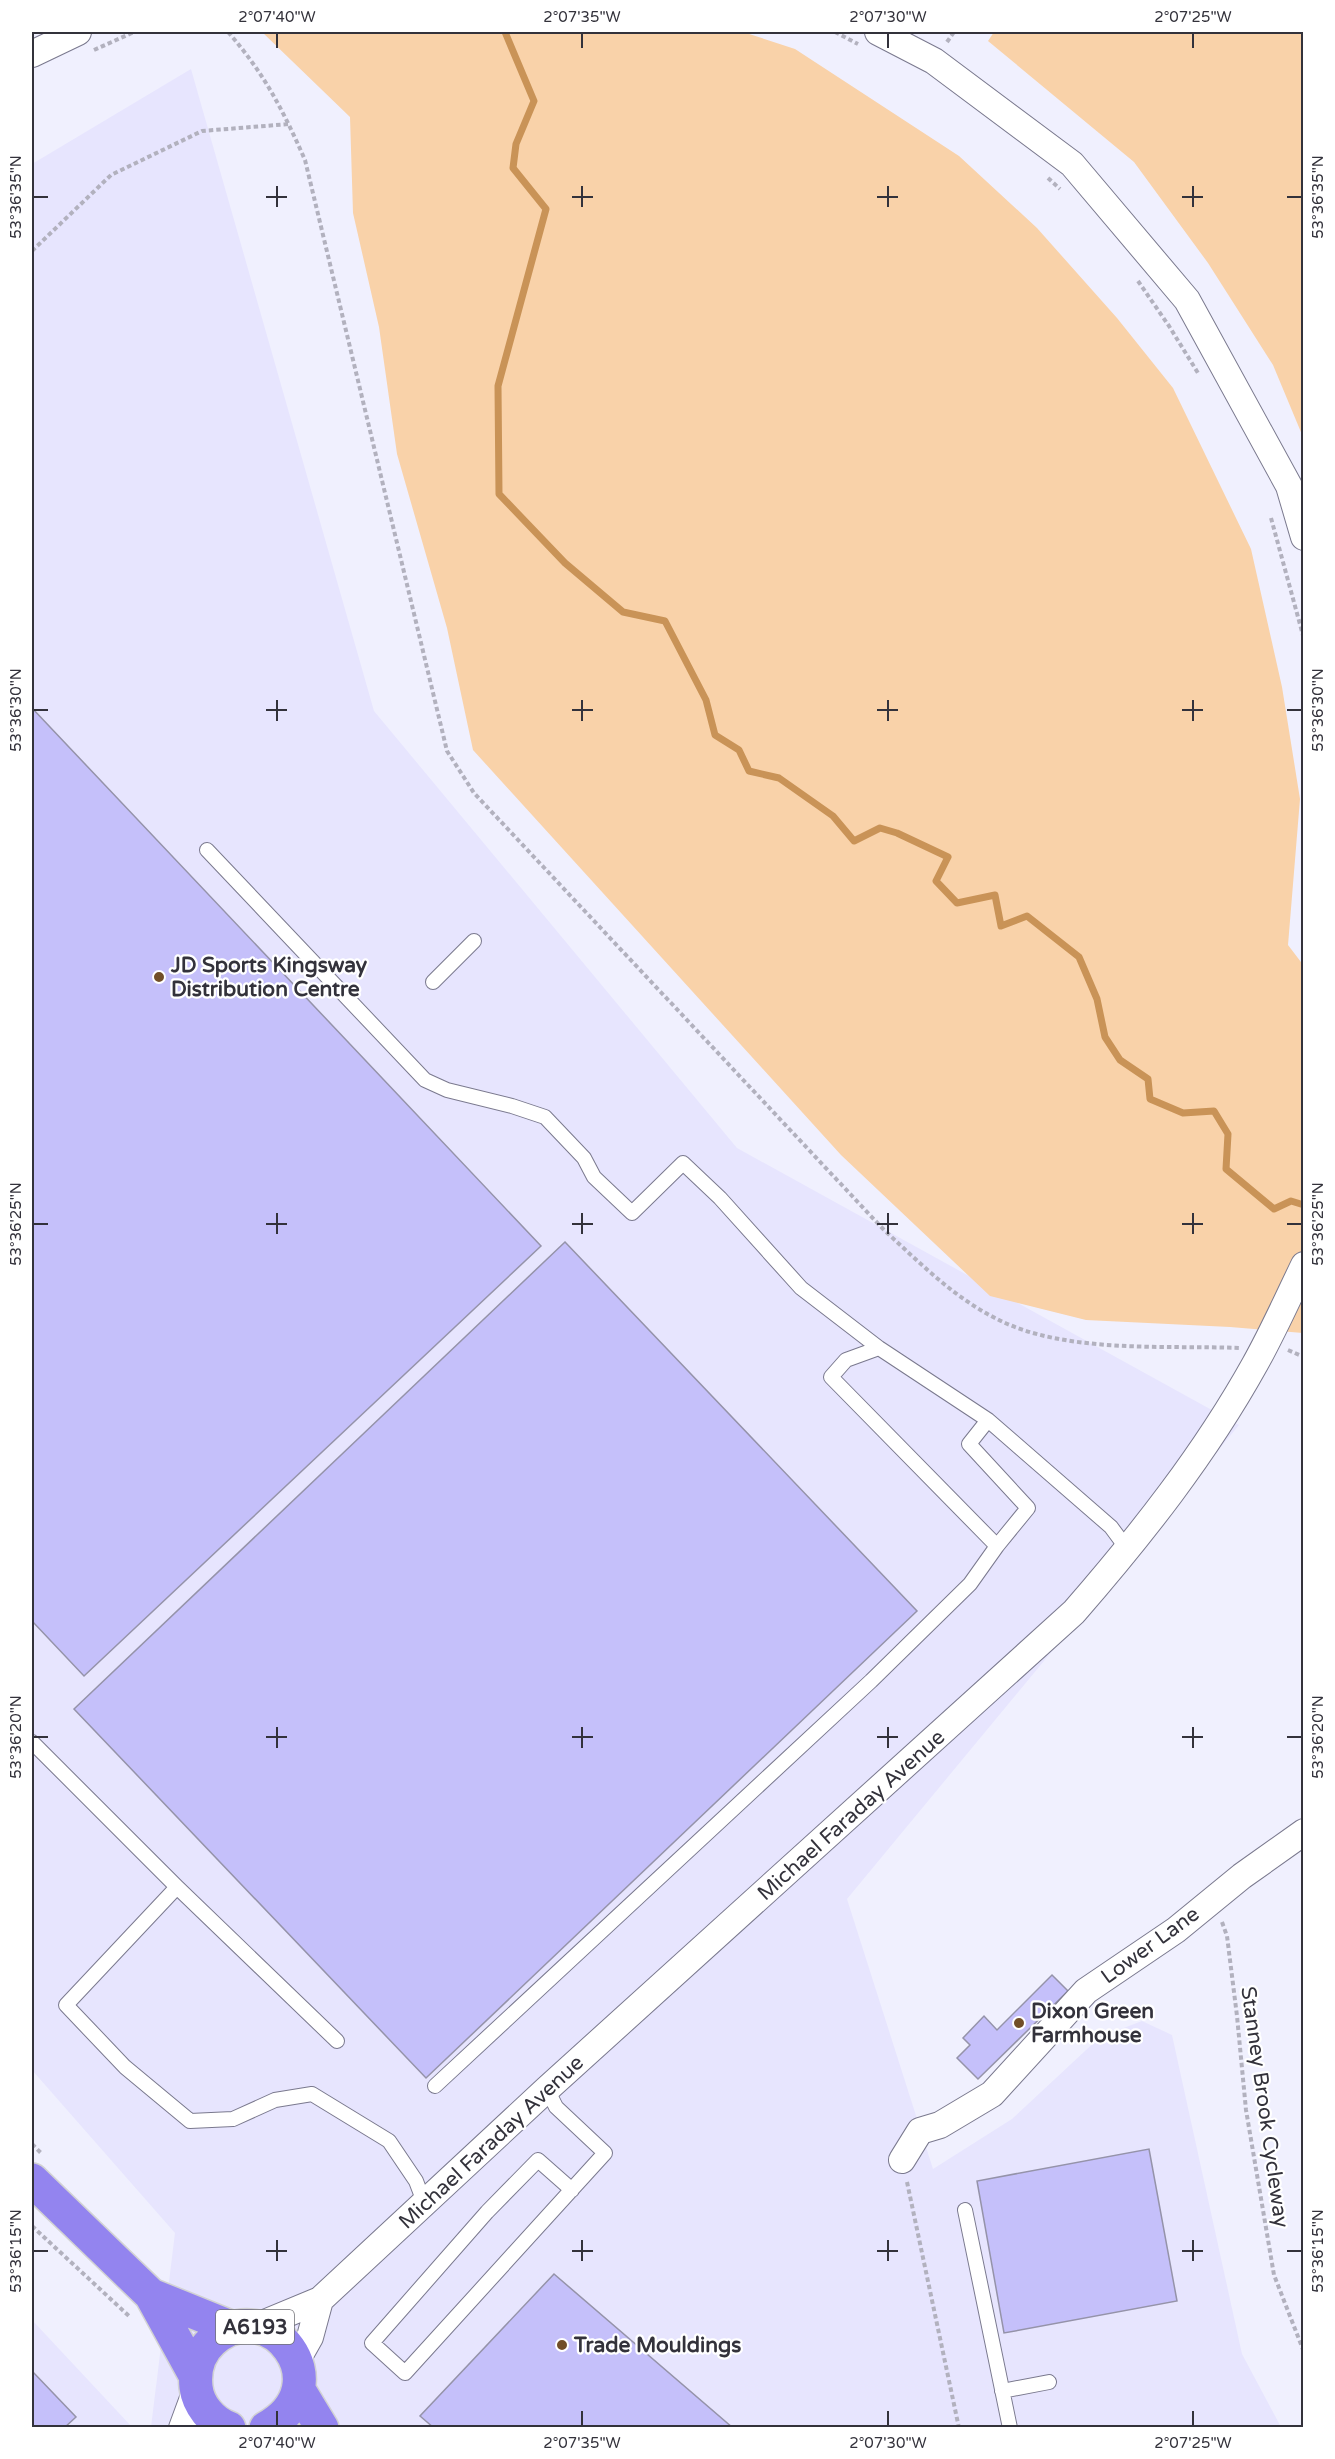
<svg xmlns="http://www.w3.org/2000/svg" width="1335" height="2459" font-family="'Varela Round',sans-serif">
<rect width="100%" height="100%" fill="#f0f0fe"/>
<path fill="#e7e5fe" d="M191 69 374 711 737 1148 1239 1425 847 1899 933 2169 1012 2119 1100 2037 1142 2021 1172 2035 1242 2354 1281 2427H151L175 2233 32 2070V164Z
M32 2320 132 2427H32Z"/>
<path fill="#f9d2a9" d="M262 32H743L795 49 959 156 1037 228 1117 318 1173 388 1251 549 1282 687 1300 799 1288 945 1304 966 1303 1333 1230 1327 1086 1320 990 1296 841 1155 473 750 447 628 397 454 379 327 353 213 350 117Z
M994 32H1303V437L1273 365 1208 263 1134 162 988 41Z"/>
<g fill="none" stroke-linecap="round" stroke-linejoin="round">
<path stroke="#c99357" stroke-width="7" d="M505 32 534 101 516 144 513 168 546 209 498 386 499 494 565 563 623 612 665 621 706 700 715 735 739 750 749 771 779 778 833 816 854 841 880 828 897 833 948 857 936 881 957 903 995 895 1001 926 1027 916 1079 957 1097 999 1105 1037 1120 1060 1148 1079 1150 1099 1183 1113 1214 1111 1228 1134 1226 1169 1274 1209 1291 1201 1304 1205"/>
</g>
<path fill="#c5c0fa" stroke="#9593a9" stroke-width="1.5" d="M32 708 541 1246 84 1676 32 1621Z
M565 1242 917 1611 426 2078 74 1709Z
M1052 1975 1068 1991 978 2079 957 2058 970 2045 963 2038 984 2016 997 2030Z
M1149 2149 1177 2301 1004 2333 977 2181Z
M554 2274 733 2428H434L420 2416Z
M32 2371 76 2417 64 2428H32Z"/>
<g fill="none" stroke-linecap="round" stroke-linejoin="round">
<defs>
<path id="lane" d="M207 850 425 1080 447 1090 512 1106 545 1117 584 1158 594 1177 632 1213 683 1163 720 1198 801 1288 879 1348 988 1420 1111 1527 1128 1550
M433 982 474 941
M988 1420 969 1444 1028 1508 997 1546
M32 1742 177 1887 337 2041
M177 1887 66 2005 125 2067 190 2121 233 2119 275 2100 312 2094 389 2141 416 2181 424 2202
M435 2086 871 1681 970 1584 997 1546 831 1377 846 1360 879 1348
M547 2089 556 2107 605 2153 405 2373 372 2343 487 2212 538 2160 572 2190
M965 2210 1010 2428
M1002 2391 1049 2382"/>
<path id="street" d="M878 32 934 61 1072 164 1187 300 1289 486 1304 537
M32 54 78 32
M902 2160 920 2131 940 2125 992 2094 1086 1991 1176 1930 1242 1876 1304 1832
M255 2327 320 2300 547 2089 1074 1612C1141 1535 1205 1454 1255 1364 1273 1332 1288 1298 1304 1265
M297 2360 310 2337 320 2300
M182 2428 196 2390"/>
<path id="highway" d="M32 2180 151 2295 195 2375
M151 2295 233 2328
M299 2390 322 2428
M229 2428C212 2422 198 2405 196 2387 194 2369 199 2353 212 2341 268 2289 344 2385 266 2428"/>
</defs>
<use href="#lane" stroke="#7a798e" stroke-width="16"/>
<use href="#street" stroke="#7a798e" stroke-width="28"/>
<use href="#highway" stroke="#d2d2d4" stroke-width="36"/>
<path stroke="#b2b1be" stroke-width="4" stroke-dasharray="4.5 3" stroke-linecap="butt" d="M228 32C264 73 283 110 305 160L447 751 474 793 884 1230C919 1262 952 1296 995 1318 1063 1354 1163 1345 1239 1348
M835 32 858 44
M947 42 954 32
M94 50 134 32
M1048 178 1060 189
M32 251 111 175 202 131 289 124
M1138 281 1169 326 1198 373
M1271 518 1304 639
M1288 1350 1304 1357
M1222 1922 1227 1936 1237 2016 1246 2110 1274 2275 1304 2352
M32 2144 42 2154
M907 2182 959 2428
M32 2226 130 2317"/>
<use href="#lane" stroke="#fff" stroke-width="14"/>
<use href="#street" stroke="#fff" stroke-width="26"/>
<use href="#highway" stroke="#9384ef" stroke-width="33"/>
</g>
<path fill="none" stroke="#33323b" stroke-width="2" d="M277 33V48M582 33V48M888 33V48M1193 33V48M277 186V207M582 186V207M888 186V207M1193 186V207M33 197H48M266 197H287M572 197H593M877 197H898M1182 197H1203M1287 197H1302M277 700V721M582 700V721M888 700V721M1193 700V721M33 710H48M266 710H287M572 710H593M877 710H898M1182 710H1203M1287 710H1302M277 1213V1234M582 1213V1234M888 1213V1234M1193 1213V1234M33 1224H48M266 1224H287M572 1224H593M877 1224H898M1182 1224H1203M1287 1224H1302M277 1727V1748M582 1727V1748M888 1727V1748M1193 1727V1748M33 1737H48M266 1737H287M572 1737H593M877 1737H898M1182 1737H1203M1287 1737H1302M277 2240V2261M582 2240V2261M888 2240V2261M1193 2240V2261M33 2251H48M266 2251H287M572 2251H593M877 2251H898M1182 2251H1203M1287 2251H1302M277 2411V2426M582 2411V2426M888 2411V2426M1193 2411V2426"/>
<g fill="#714e27" stroke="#fff" stroke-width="2">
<circle cx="159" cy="977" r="6"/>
<circle cx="1019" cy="2023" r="6"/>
<circle cx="562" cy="2345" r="6"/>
</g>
<g text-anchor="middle" stroke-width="4.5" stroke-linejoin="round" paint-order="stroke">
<rect fill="#fff" stroke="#707076" stroke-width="1.5" x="216" y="2310" width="78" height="34" rx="4.5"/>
<g font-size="20" font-weight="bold" fill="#33323b">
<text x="255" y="2334">A6193</text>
</g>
<g font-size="21" font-weight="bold" fill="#33323b" stroke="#fff" text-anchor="start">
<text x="171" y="972">JD Sports Kingsway<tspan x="171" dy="24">Distribution Centre</tspan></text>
<text x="1031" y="2018">Dixon Green<tspan x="1031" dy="24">Farmhouse</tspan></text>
<text x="574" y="2352">Trade Mouldings</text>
</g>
<g font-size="21" fill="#33323b" stroke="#fff">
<text transform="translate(851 1815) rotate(-42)" y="7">Michael Faraday Avenue</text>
<text transform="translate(1150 1945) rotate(-36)" y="7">Lower Lane</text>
<text transform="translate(1265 2107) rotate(82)" y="7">Stanney Brook Cycleway</text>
<text transform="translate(491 2142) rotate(-43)" y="7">Michael Faraday Avenue</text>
</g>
</g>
<rect width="1335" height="2459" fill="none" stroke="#ffffff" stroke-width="66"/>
<rect x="33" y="33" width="1269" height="2393" fill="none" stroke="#33323b" stroke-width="2"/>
<g font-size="15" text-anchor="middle" fill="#33323b">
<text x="277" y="22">2°07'40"W</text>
<text x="582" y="22">2°07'35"W</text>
<text x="888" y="22">2°07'30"W</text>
<text x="1193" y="22">2°07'25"W</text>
<text transform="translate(16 197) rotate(-90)" y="5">53°36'35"N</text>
<text transform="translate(1318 197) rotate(-90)" y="5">53°36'35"N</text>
<text transform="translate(16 710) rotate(-90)" y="5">53°36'30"N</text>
<text transform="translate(1318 710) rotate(-90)" y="5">53°36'30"N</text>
<text transform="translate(16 1224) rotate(-90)" y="5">53°36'25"N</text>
<text transform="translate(1318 1224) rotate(-90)" y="5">53°36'25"N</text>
<text transform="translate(16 1737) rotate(-90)" y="5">53°36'20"N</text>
<text transform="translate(1318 1737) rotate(-90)" y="5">53°36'20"N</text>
<text transform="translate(16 2251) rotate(-90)" y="5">53°36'15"N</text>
<text transform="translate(1318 2251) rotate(-90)" y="5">53°36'15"N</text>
<text x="277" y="2448">2°07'40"W</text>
<text x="582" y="2448">2°07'35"W</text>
<text x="888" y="2448">2°07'30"W</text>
<text x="1193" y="2448">2°07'25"W</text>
</g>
</svg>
